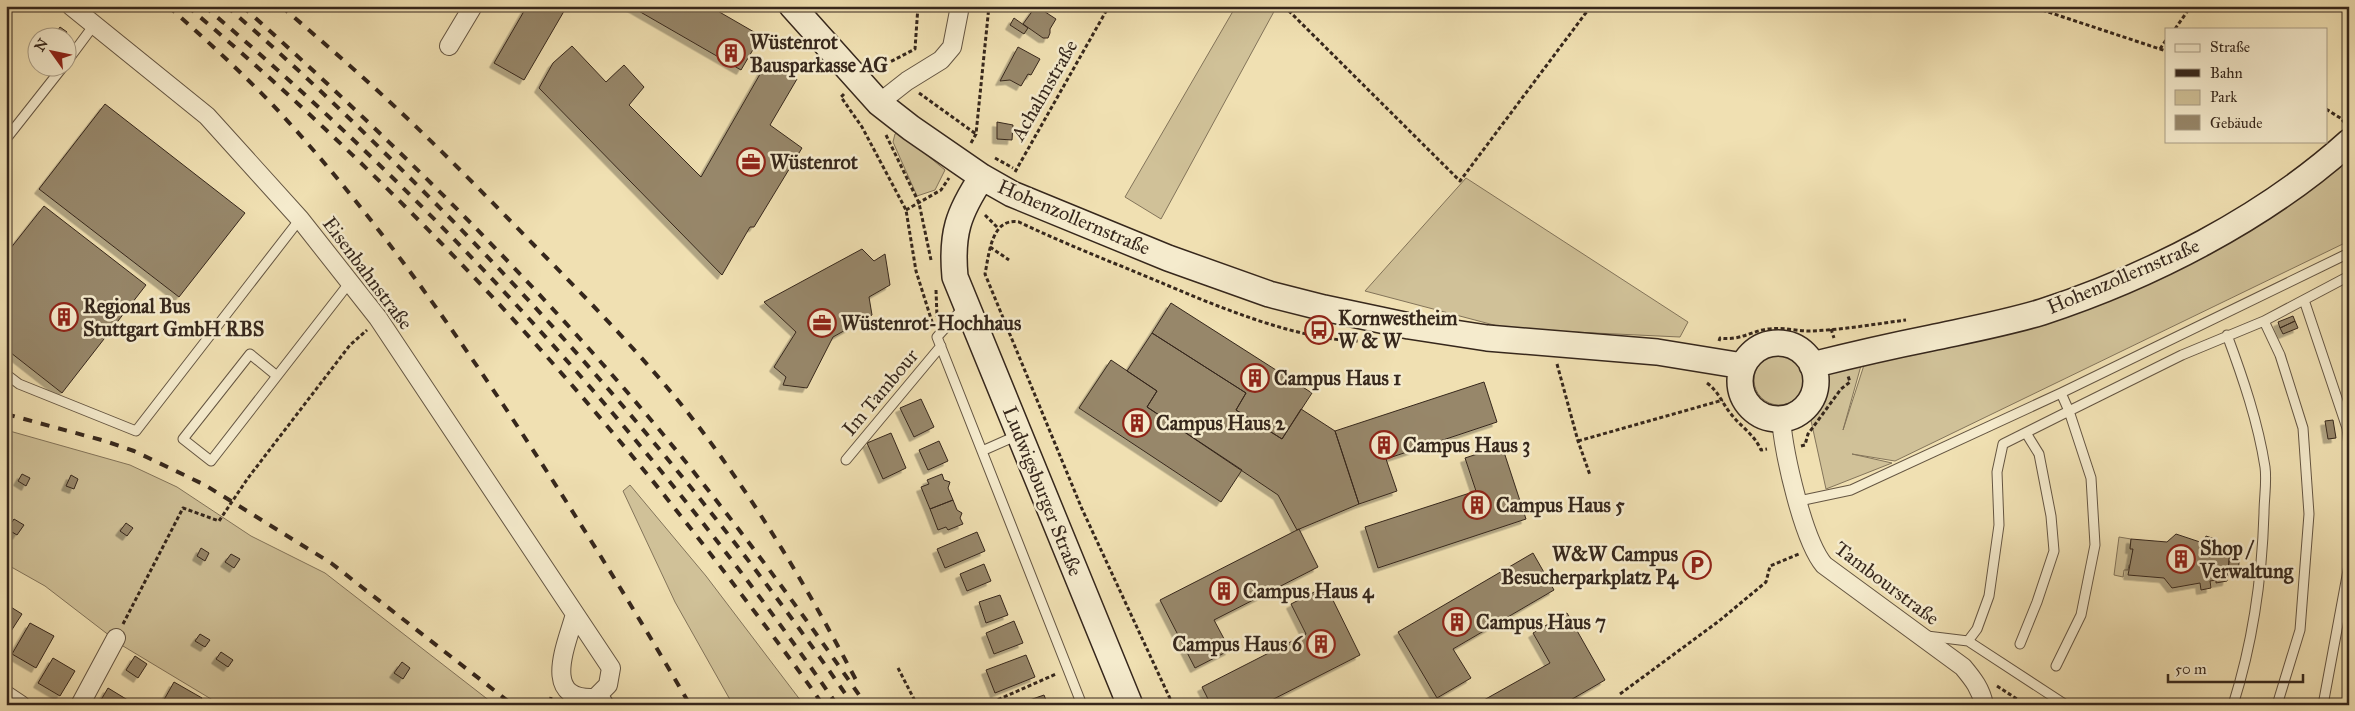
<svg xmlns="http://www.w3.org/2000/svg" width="2355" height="711" font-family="'IM FELL Great Primer',serif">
<defs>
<filter id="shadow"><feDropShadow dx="-4.5" dy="4.5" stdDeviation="0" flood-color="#0004"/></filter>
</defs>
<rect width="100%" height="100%" fill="#f0e0b2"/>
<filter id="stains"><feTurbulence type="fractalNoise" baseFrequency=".004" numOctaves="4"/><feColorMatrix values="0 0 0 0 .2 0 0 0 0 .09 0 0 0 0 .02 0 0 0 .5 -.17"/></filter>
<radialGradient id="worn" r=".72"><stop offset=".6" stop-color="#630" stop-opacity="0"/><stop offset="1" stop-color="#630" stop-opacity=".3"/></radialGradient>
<path fill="#d0c198" stroke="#83745a" d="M1236 6H1277L1161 219 1125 197Z
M899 132 945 170 935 190 917 196 893 142 895 134Z
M2349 158V241L1895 461 1852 454 1892 463 1826 489 1810 416 1830 368 1862 362 1843 430 1865 362 2060 315Z
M1466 178 1688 322 1680 337 1509 329 1365 291Z
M1754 380a25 25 0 1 1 50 0a25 25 0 1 1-50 0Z
M6 430 130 465 177 487 251 536 325 573 495 705H221L123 646 45 586 6 564Z
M630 485 706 576 804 705H733L675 602 623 491Z
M2119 537 2131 539 2130 548 2133 549 2131 565H2129L2128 570H2124L2123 577 2114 575Z"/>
<path fill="#97876a" stroke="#36271c" filter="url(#shadow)" d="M527 6H567L524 80 494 63Z
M630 6H709L761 36 741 70Z
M1036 6 1056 19 1050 29V33L1048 38H1043L1023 24Z
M1014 18 1028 28 1024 34 1010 25Z
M60 27 67 32 63 38H52Z
M572 46 606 82 624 65 644 87 629 105 701 177 767 62 797 79 770 125 802 148 754 227H750L722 275 539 88 553 63Z
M1018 47 1040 59 1031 75 1028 74 1021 86 1010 80 1000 81Z
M105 104 245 213 179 297 39 189Z
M997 122 1013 125 1012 140 997 139Z
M44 206 146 285 62 393 6 349V254Z
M862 249 874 261 885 254 890 285 869 297 872 315 833 337 807 388 783 385 786 377 774 367 796 332 764 302Z
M1171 303 1312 393 1282 439 1236 410 1246 393 1152 333Z
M2293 316 2295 321 2280 328 2278 322Z
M2295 321 2298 328 2283 334 2280 328Z
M1152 333 1246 393 1236 410 1282 439 1301 409 1335 431 1359 504 1297 530 1278 495 1147 407 1157 391 1127 371Z
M1111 360 1157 391 1147 407 1242 470 1221 502 1079 408Z
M1484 382 1497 422 1386 459 1397 491 1359 504 1335 431Z
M921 399 934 427 914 437 900 408Z
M2333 420 2336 438 2328 439 2325 421Z
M891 433 906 468 883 479 867 443Z
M939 441 948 461 928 470 919 450Z
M1502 446 1526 519 1378 568 1365 527 1476 491 1465 458Z
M22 474 30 478 26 486 18 481Z
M942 474 944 480 950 482 948 488 953 500 930 509 921 487 929 484 927 480Z
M71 475 78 479 74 489 66 486Z
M953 500 957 510 962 513 960 518 963 524 948 530 946 527 938 530 930 509Z
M14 519 24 525 17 535 7 529Z
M126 523 133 528 127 536 120 531Z
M1299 529 1318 567 1214 620 1230 650 1195 668 1160 600Z
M977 532 985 551 945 568 937 549Z
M2176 534 2203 543 2206 536 2215 539 2213 546 2218 548 2220 545 2230 549 2227 581 2216 583V580L2210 581 2211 588 2201 590 2200 583 2172 588 2164 578 2128 575 2133 549H2130L2131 539 2167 542Z
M201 548 209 553 205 561 197 556Z
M1533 553 1554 590 1453 649 1471 678 1437 698 1398 632Z
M231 554 240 559 234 568 225 562Z
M2230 554H2240L2238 572 2228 571Z
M984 564 991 581 967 591 960 574Z
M1326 586 1360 655 1262 705H1211L1202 687 1306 634 1291 604Z
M1000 595 1008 615 986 623 979 602Z
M6 604 22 614 6 639Z
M1567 613 1605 680 1562 705H1475L1550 663 1533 633Z
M1014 621 1023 643 994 654 986 633Z
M30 623 54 636 36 668 12 654Z
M200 634 210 640 205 647 195 641Z
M221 652 233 660 228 667 216 659Z
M1026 655 1035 677 995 693 986 670Z
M135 656 147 664 138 678 126 670Z
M53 658 75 671 60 696 38 683Z
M402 662 410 668 403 679 394 673Z
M174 682 202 698 198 705H161Z
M108 688 131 702 129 705H98Z
M1044 695 1048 705H1021V703Z"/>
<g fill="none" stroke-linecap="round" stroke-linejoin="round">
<defs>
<path id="service" d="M68 60 94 25
M6 139 62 68
M2304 300 2347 428 2349 446
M965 306 937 337 1082 705
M2264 321 2349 276
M2227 335C2243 378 2258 422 2265 467 2267 482 2264 498 2264 513 2262 579 2253 642 2233 705
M6 374 19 384 136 431 300 219
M277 376 250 354 183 439 211 461 350 282
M2061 393 2069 411 2182 355 2264 321 2280 355 2303 428 2309 514 2300 630 2277 705
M982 451 1018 435
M846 460 941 346
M1799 501 1851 490 2061 393 2349 253
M1927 636 1968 641 2066 705
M1968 641 1977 629 1989 596 1999 525 1997 472 2003 444 2069 411 2091 478 2095 545 2081 615 2056 666
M2020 644 2037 602 2054 551 2051 516 2039 454 2026 433
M602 692 610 705
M2323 705 2349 565"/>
<path id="minor" d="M71 6 207 116 300 219 378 318 611 668 608 685 595 698C540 701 567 644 575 614
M449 46 473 6
M879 103 907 81 941 60 952 47 960 6
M1781 419C1784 454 1803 540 1824 565L1963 667C1973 679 1981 689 1984 705
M6 695 21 705
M80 705 116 638"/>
<path id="secondary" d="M792 6 879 103 911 128 982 177 1012 194 1168 258 1269 294 1324 308 1409 326 1487 338 1657 352 1743 366
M982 177C958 213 951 234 955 277L1130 705
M1740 381a38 38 0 1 1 76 0a38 38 0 1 1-76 0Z
M1812 365C1852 355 1891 346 1931 338 1968 330 2006 323 2042 312 2149 277 2265 218 2349 142"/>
</defs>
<use href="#service" stroke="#645542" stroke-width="11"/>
<use href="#minor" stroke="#645542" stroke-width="20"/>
<use href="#secondary" stroke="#36271c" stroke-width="28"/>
<path stroke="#36271c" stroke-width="3" stroke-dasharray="4 2.5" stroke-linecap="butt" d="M1284 6 1460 181 1591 6
M2030 6 2166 51
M2175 29 2191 6
M2160 49 2166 40
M873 67 877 64 888 63 915 49 918 6
M919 93 976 134
M844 94 841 97 862 127 906 210 916 271 933 325
M2326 109 2345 121
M2342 122 2349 116
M886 135 919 203 931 260
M971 143 976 134 989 6
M995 158 1013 168
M1015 172 1109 6
M906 210 941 190 949 178
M985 215 998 228
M990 247 1009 260
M936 290 937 317
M1831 329 1834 338
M1719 341 1720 338C1740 341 1751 331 1768 329 1783 327 1796 331 1810 331 1842 330 1875 324 1906 320
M1557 364 1578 441 1590 475
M1707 383C1719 392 1722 403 1731 414 1741 427 1754 434 1761 450L1767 449
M1578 441 1723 400
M1801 446 1805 445 1808 434 1841 389 1850 382 1848 376
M123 624 183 508 219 521 248 478 350 345 367 330
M898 668 917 705
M1997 686 2026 705
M1620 694 1719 621 1766 582 1770 566 1799 554
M550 705 551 697
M986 705 1056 674
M1173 705 1082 509 985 274C989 255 991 217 1019 222 1063 243 1109 261 1155 280 1216 306 1305 344 1370 341"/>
<use href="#service" stroke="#f5ebcd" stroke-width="9"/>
<use href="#minor" stroke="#f5ebcd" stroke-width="18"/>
<use href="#secondary" stroke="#f5ebcd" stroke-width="25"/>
<path stroke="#36271c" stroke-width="4" stroke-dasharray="9 9" stroke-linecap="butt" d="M168 6C203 37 238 69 271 103 358 196 433 300 504 406 569 504 631 603 690 705
M187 6C392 179 577 376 738 590 767 628 796 666 823 705
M204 6C440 205 662 450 837 705
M226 6C289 60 350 118 409 177 573 339 723 515 853 705
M242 6C391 139 534 280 662 433 734 520 802 612 866 705
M281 6C324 43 367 80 408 119 450 159 491 201 532 243 596 308 663 376 716 450 769 523 814 600 856 680
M6 414 105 441 134 451 205 485 331 563 513 705"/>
</g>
<defs>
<symbol id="building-ring" viewBox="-11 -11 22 22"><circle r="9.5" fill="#f5ebcd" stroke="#8f2418" stroke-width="1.5"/><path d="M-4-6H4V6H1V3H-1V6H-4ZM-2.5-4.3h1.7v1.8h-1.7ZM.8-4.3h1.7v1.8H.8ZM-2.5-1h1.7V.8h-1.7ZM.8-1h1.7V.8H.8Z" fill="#8f2418"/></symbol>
<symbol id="office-ring" viewBox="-11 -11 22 22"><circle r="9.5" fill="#f5ebcd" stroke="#8f2418" stroke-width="1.5"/><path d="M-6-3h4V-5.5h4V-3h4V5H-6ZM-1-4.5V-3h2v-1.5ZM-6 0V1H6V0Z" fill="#8f2418"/></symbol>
<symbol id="bus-ring" viewBox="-11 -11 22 22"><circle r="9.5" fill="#f5ebcd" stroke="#8f2418" stroke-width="1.5"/><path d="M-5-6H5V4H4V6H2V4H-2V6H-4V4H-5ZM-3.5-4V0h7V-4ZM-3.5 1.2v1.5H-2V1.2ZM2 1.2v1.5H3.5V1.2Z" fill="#8f2418"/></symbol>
<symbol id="parking-ring" viewBox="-11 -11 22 22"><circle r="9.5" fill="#f5ebcd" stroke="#8f2418" stroke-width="1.5"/><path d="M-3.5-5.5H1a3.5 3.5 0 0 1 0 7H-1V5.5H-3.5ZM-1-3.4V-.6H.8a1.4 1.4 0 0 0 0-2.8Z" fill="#8f2418"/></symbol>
</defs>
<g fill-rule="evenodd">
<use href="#building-ring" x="715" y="37" width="32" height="32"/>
<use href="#office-ring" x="735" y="146" width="32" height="32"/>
<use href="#building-ring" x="48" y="301" width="32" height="32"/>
<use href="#office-ring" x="806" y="307" width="32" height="32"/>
<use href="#bus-ring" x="1303" y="314" width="32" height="32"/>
<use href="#building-ring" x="1239" y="362" width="32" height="32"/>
<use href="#building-ring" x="1121" y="407" width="32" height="32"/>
<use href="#building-ring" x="1368" y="429" width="32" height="32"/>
<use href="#building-ring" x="1461" y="489" width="32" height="32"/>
<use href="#building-ring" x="2165" y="543" width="32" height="32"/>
<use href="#parking-ring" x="1681" y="549" width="32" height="32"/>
<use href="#building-ring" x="1208" y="575" width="32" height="32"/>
<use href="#building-ring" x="1441" y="606" width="32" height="32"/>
<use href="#building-ring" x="1305" y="628" width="32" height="32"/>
</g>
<g text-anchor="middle" stroke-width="5" stroke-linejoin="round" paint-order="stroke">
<g font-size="20" font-weight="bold" fill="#36271c" stroke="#f5ebcd" text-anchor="start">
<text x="750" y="49">Wüstenrot<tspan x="750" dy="23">Bausparkasse AG</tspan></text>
<text x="770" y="169">Wüstenrot</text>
<text x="83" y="313">Regional Bus<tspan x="83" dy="23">Stuttgart GmbH RBS</tspan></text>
<text x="1338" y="325">Kornwestheim<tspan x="1338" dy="23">W &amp; W</tspan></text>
<text x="841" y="330">Wüstenrot-Hochhaus</text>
<text x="1274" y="385">Campus Haus 1</text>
<text x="1156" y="430">Campus Haus 2</text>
<text x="1403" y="452">Campus Haus 3</text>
<text x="1496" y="512">Campus Haus 5</text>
<text x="2200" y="555">Shop /<tspan x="2200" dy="23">Verwaltung</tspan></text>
<text x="1678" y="561" text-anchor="end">W&amp;W Campus<tspan x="1678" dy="23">Besucherparkplatz P4</tspan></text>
<text x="1243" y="598">Campus Haus 4</text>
<text x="1476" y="629">Campus Haus 7</text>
<text x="1302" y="651" text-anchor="end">Campus Haus 6</text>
</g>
<g font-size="20" fill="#36271c" stroke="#f5ebcd">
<text transform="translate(1044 90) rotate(-60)" y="7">Achalmstraße</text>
<text transform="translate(1074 217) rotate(23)" y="7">Hohenzollernstraße</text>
<text transform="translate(368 273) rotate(53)" y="7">Eisenbahnstraße</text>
<text transform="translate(2123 276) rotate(-23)" y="7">Hohenzollernstraße</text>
<text transform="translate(880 392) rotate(-50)" y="7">Im Tambour</text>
<text transform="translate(1043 491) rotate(68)" y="7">Ludwigsburger Straße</text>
<text transform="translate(1887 583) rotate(37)" y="7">Tambourstraße</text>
</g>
</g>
<rect width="2355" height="711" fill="none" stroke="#f0e0b2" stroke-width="25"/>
<rect x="8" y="8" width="2340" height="696" fill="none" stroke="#36271c" stroke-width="2.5"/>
<rect x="12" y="12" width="2330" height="686" fill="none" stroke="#36271c"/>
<rect x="2165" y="28" width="162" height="115" fill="#f5ebcd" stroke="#a99d86"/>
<rect x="2175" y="44" width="25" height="8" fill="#f5ebcd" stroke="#a99d86"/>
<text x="2210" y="52" font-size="15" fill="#36271c">Straße</text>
<rect x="2175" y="69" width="25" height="8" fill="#36271c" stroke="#a99d86"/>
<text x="2210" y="78" font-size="15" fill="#36271c">Bahn</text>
<rect x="2175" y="90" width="25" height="15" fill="#d0c198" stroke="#a99d86"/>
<text x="2210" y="102" font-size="15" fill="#36271c">Park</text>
<rect x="2175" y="115" width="25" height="15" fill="#97876a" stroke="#a99d86"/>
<text x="2210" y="128" font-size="15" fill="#36271c">Gebäude</text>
<g transform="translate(52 52) rotate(303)"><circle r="24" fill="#f5ebcd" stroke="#a99d86"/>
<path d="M0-4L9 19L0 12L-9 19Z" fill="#8f2418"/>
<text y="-8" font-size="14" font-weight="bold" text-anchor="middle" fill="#36271c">N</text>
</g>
<path d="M2168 674v8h135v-8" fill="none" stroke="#36271c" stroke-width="2.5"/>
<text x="2175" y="674" font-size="15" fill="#36271c" stroke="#f5ebcd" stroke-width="4" paint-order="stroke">50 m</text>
<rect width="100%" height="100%" filter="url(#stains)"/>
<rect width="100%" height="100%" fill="url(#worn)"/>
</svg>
